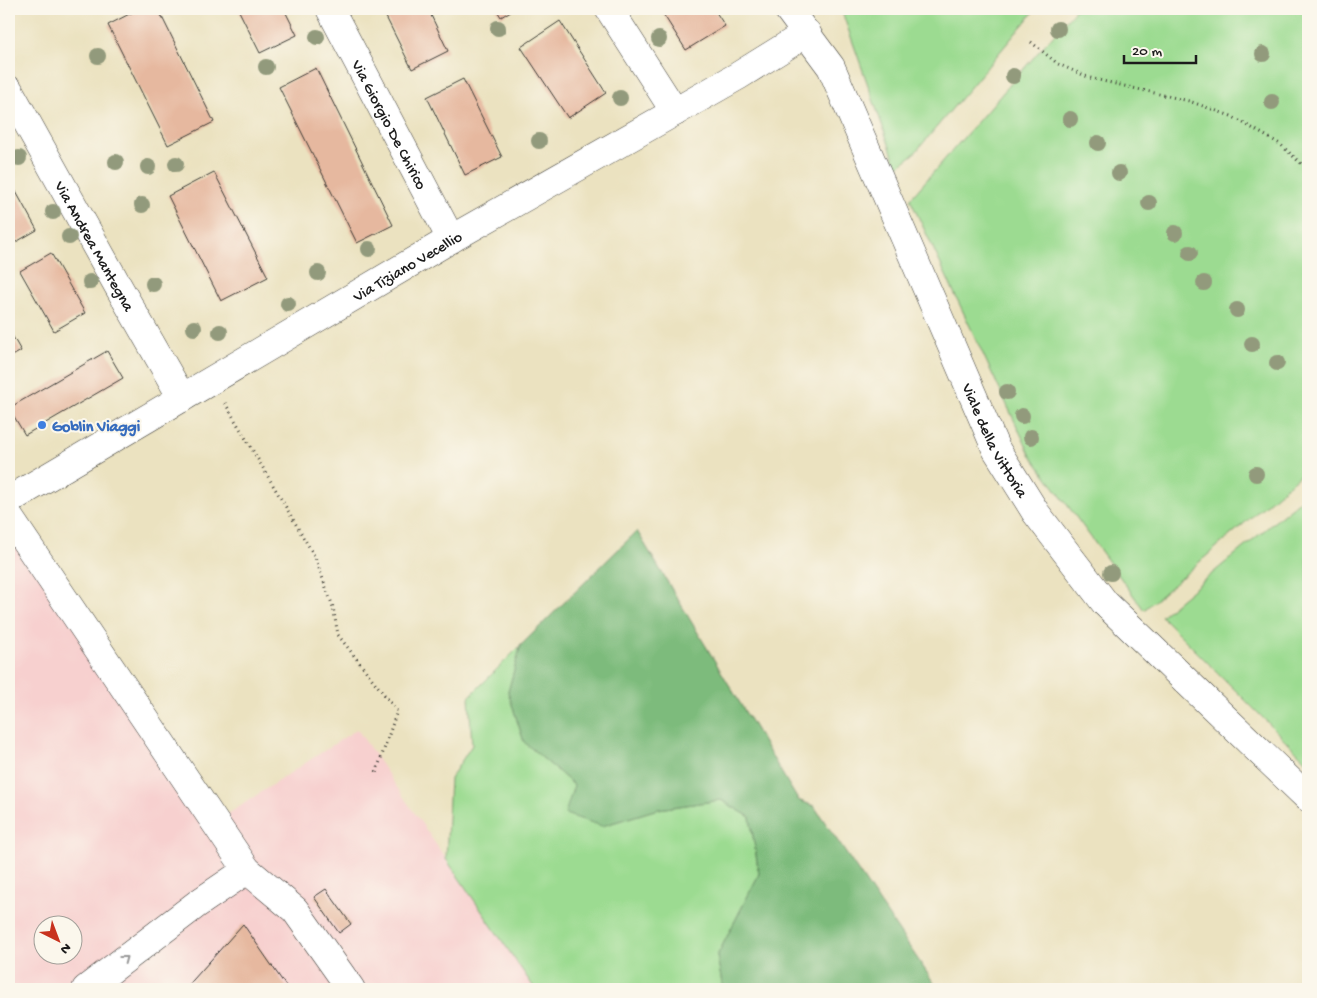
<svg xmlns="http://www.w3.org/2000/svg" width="1317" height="998" font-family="'Gochi Hand',sans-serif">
<rect width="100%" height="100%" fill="#fbf7ec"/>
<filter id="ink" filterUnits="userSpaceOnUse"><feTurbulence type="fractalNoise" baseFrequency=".02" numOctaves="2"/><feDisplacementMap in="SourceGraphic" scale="10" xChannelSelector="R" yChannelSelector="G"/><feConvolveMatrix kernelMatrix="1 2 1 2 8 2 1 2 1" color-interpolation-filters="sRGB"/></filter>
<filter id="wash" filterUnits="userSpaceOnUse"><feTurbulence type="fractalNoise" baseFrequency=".0096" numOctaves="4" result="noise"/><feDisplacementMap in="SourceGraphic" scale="20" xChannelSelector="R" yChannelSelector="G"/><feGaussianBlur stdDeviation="1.12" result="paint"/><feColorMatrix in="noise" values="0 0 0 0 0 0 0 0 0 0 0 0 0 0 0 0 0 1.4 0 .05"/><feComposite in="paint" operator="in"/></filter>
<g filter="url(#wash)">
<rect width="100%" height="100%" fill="#ebe2c0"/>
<path fill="#f7d0cf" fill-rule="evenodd" d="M9 526 225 816 357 729 535 989H9ZM42 926H72V956H42Z"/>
<path fill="#9cdb91" stroke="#5c7c56" d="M841 9H1036L914 154 897 167Z
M1076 9H1308V468L1144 610 1030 454 910 199Z
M1308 494V763L1161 616Z
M521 645 508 692 524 742 574 785 602 826 658 809 721 800 750 817 759 874 717 956 723 989H535L446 859 450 779 472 745 469 697Z"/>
<path fill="#7dbb7b" stroke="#4c6c4c" d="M637 531 798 800 814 806 938 989H723L717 956 759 874 750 817 721 800 658 809 602 826 565 814 574 785 524 742 508 692 521 645Z"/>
<g id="blocks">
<path fill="#e6b89f" d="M139 9H158L214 122 168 145 108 25Z
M238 9H284L297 35 260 53Z
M382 9H428L448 51 412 69Z
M496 9H514L501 17Z
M660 9H714L725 26 686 50Z
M560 21 606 93 568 118 521 47Z
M316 68 393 225 357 243 279 87Z
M463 79 502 157 465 175 427 97Z
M214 172 268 277 221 301 168 196Z
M9 179 37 230 9 246Z
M51 253 85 313 54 331 20 271Z
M9 330 21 351 9 358Z
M107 351 123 378 25 435 9 408Z
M326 889 351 924 339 933 314 897Z
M243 924 288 989H185Z"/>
</g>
</g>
<g filter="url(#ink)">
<use href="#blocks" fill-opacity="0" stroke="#3b3a35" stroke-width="1"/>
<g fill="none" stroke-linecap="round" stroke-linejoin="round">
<defs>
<g id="minor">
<path id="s1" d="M330 9 451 239"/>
<path d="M609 9 675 112"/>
<path id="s2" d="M788 9 831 67 996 449 1036 513 1105 603 1308 798"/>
<path id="s3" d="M9 90 118 286 182 398"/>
<path id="s4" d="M9 500 451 239 738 76 807 33"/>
<path d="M9 517 247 870 295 910 351 989"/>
<path d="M86 989 197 904 247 870"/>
</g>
</defs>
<use href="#minor" stroke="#3b3a35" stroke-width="29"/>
<path stroke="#3b3a35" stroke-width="3" stroke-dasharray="1 4" stroke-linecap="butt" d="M1031 42 1058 64 1090 78 1189 101 1231 116 1280 144 1308 170
M225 403 315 557 333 607 338 635 397 711 376 773"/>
<use href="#minor" stroke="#fff" stroke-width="28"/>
</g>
<g fill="#929a7c">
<circle cx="498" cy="28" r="8"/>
<circle cx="1058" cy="29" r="8"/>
<circle cx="317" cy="37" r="8"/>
<circle cx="659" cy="39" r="8"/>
<circle cx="1263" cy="54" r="8"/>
<circle cx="98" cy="56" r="8"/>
<circle cx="266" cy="67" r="8"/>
<circle cx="1013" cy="76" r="8"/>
<circle cx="620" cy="98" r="8"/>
<circle cx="1272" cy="102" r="8"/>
<circle cx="1070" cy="119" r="8"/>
<circle cx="539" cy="141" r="8"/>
<circle cx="1098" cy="143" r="8"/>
<circle cx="19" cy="158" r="8"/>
<circle cx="116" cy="162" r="8"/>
<circle cx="176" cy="164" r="8"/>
<circle cx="148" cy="167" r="8"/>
<circle cx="1119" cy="173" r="8"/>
<circle cx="1149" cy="203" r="8"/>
<circle cx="142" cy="205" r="8"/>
<circle cx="53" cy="212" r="8"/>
<circle cx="1175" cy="233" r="8"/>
<circle cx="69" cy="237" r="8"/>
<circle cx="369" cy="249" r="8"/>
<circle cx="1190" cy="253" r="8"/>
<circle cx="318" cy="273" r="8"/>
<circle cx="90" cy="282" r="8"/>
<circle cx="1204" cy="283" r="8"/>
<circle cx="153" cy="284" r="8"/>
<circle cx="288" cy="304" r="8"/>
<circle cx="1237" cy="310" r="8"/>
<circle cx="194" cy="328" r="8"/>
<circle cx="220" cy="332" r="8"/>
<circle cx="1252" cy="344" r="8"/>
<circle cx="1277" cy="363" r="8"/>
<circle cx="1007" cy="392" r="8"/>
<circle cx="1022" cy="416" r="8"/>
<circle cx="1031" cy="437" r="8"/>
<circle cx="1256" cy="474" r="8"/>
<circle cx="1111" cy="573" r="8"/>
</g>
<defs><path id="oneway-chevron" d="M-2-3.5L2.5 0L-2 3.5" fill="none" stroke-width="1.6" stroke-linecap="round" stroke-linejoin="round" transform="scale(1.25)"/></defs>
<use stroke="#999" href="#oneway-chevron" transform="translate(124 959) rotate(-37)"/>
</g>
<circle fill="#3f7fe0" stroke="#fbf7ec" stroke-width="2" cx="42" cy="425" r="5"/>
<g text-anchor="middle" stroke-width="4" stroke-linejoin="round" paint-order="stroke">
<g font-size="16" fill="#1c1c1c" stroke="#fbf7ec">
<text dy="6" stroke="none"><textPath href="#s1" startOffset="130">Via Giorgio De Chirico</textPath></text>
<text dy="6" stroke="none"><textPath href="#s3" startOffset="178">Via Andrea Mantegna</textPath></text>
<text dy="6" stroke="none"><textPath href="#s4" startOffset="462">Via Tiziano Vecellio</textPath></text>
<text dy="6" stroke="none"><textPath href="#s2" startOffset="480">Viale della Vittoria</textPath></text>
</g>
<g font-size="16" font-weight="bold" fill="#366cbe" stroke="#fbf7ec" text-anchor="start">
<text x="52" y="431">Goblin Viaggi</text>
</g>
</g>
<rect width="1317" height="998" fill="none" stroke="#fbf7ec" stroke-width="30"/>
<g transform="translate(58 940) rotate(138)"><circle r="24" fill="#fbf7ec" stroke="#a29f99"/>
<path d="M0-4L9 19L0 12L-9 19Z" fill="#c8321e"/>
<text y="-8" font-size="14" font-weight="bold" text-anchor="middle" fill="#1c1c1c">N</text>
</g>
<path d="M1124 55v8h72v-8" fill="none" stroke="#1c1c1c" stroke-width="2.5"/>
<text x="1132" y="55" font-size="15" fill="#1c1c1c" stroke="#fbf7ec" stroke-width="4" paint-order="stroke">20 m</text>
</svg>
